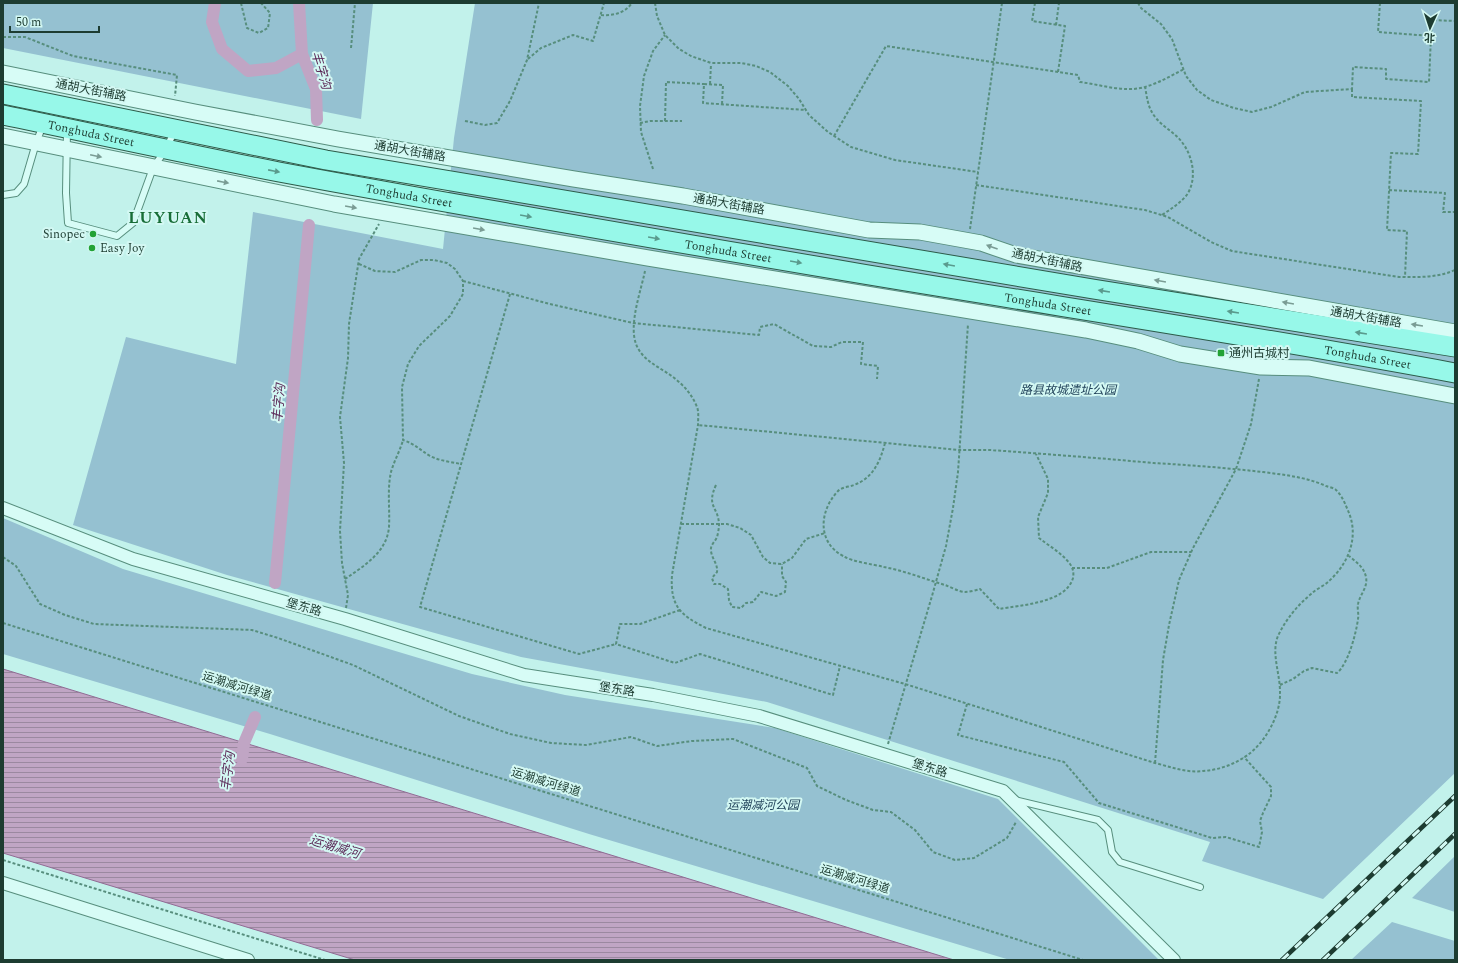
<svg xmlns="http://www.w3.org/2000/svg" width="1458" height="963" font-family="Spectral,'Noto Sans SC',serif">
<defs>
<pattern id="water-rules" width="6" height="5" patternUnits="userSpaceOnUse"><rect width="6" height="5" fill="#c0a5c4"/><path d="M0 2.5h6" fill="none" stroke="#9b88a0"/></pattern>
</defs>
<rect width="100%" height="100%" fill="#c2f2eb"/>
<path fill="#95c1d1" d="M3 3H373L361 119 3 48Z
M475 3H1455V773L1323 899 1202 861 1210 842 767 702 521 657 227 575 73 525 126 337 236 364 253 212 443 249 454 138Z
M3 518 123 569 472 674 565 695 775 728 998 799 1159 960H1010L589 834 270 734 3 654Z
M1455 856V912L1412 898Z
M1392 922 1455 941V960H1351Z"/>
<path fill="url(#water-rules)" stroke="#906b94" d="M3 669 954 960H355L3 853Z"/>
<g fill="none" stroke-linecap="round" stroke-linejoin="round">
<path stroke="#c0a5c4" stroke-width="12" d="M215 3 212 22 222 49 248 71 276 68 302 54
M299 3 302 54 316 89 317 120
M275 583 309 225
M242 759 244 743 255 717"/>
<defs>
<path id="service" d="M67 130 66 193 68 223 117 236 133 223 153 168 166 149 174 132
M3 195 16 193 24 184 36 143 43 125
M1015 800 1098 820 1108 830 1112 852 1120 862 1200 887"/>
<path id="minor" d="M3 508 133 559 345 619 524 675 653 695 759 716 1003 791 1174 960
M3 883 248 960"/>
<path id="tertiary" d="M3 73 195 112 338 139 574 179 683 196 869 230 920 232 981 243 1016 255 1455 332
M3 136 334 204 648 258 1086 330 1138 341 1180 354 1261 367 1309 368 1455 396"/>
<g id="primary">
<path d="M3 94 326 160 1093 289 1455 347"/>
<path id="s1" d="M3 115C95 134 187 154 279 172 473 208 668 241 863 274 1060 307 1258 336 1455 373"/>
</g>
</defs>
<use href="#service" stroke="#578e7d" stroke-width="8"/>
<use href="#minor" stroke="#578e7d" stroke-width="14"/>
<use href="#tertiary" stroke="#578e7d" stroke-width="17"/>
<use href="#primary" stroke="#2c5b49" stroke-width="21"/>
<path stroke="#578e7d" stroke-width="2" stroke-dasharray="3 2" stroke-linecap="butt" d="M241 3 247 28 259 33 268 28 270 13 261 3
M655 3 657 16 665 35 679 49 691 56 711 63H741L756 66 770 72 788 86 799 99 809 115 828 132 851 147 895 160 978 172
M1035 3 1032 21 1065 26 1058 72
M1138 3 1141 8 1161 24 1172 39 1186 76 1197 90 1211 100 1234 108 1252 112 1271 107 1305 92 1352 89 1353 67 1386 69V79L1429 82 1431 36
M1380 3 1378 32 1431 36 1432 20 1455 21
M601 15C613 16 625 13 632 3
M1056 25 1059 3
M3 37H25L73 56 177 75 175 96
M351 48 355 3
M528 59 541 48 573 35 593 41 604 3
M710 84 711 64
M1145 86C1147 98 1148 109 1156 118 1163 127 1174 132 1181 141 1193 155 1198 180 1186 196 1179 204 1171 209 1162 215
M1352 89V97L1421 101 1418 154 1391 153 1387 230 1407 231 1405 277
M722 104 723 85 704 84 703 103 806 110
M465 121 485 125 497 123 510 101 527 60 539 3
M665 121 666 82 704 84
M640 123 650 121H682
M834 136 886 46 1078 75 1080 82C1096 84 1112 89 1128 89 1147 90 1167 78 1184 69
M653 169 641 132 640 106 644 76 653 51 665 35
M976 185 1145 210 1168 217 1211 242 1232 251 1399 277C1418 277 1437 278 1455 270
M1389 190 1445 193 1443 212H1455
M970 229 1002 3
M359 264 375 271 395 272 421 260H434L447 263 455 269 463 281V294L450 316 419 346 408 364 402 387 403 440C415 444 420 450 430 456 440 461 451 462 461 464
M645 271C641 290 632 315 634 335 637 362 662 366 679 382 687 389 693 397 697 407 699 412 698 419 698 425L672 575C670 606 680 615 706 628L905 684 1155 763C1171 767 1186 773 1203 771 1219 770 1236 764 1249 754 1266 741 1281 714 1280 692 1280 673 1271 653 1278 636 1286 619 1297 606 1311 594 1316 589 1324 586 1329 581 1348 564 1359 538 1349 513 1346 506 1342 495 1336 490 1334 488 1329 487 1326 486 1306 477 1285 475 1263 472 1227 468 1190 465 1153 463 1099 458 1045 454 991 450H959L698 425
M463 281 550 304 633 323 759 335 760 327 774 324 813 346 831 347 842 342H863L861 364 878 366 877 379
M510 294 420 607 579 654 616 644
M885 443C880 462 873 478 854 485 849 487 842 487 838 491 819 511 817 542 843 556 853 562 872 564 884 567 905 571 925 579 945 585 951 587 959 592 965 592 970 592 976 590 980 589L999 609C1021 605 1066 603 1073 578 1074 573 1073 568 1070 564 1062 553 1049 546 1039 538L1038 517 1048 493V479L1036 454
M716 485C706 507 718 506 719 524 719 528 718 534 717 537 715 542 710 545 711 551 712 559 718 564 717 572L712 578 714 584H720L728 589 729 600 732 607 741 608 746 603 753 602 761 592 776 596 785 592 786 582 782 576V564
M681 524H727L740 528 751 535 763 557 770 563 782 564 792 558 806 539 825 533
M3 557 16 566 40 604 65 615 94 624 252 630 278 638 353 665 459 716 510 734 551 743 586 745 631 737 657 746 692 741 733 739 807 768 817 786 846 800 873 810 891 812 915 830 933 852 955 860 974 858 1007 838 1016 822
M1072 568H1107L1151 552H1191
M345 579C364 566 387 552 389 527 390 508 387 490 391 472 394 461 400 451 403 440
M346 608 348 595 342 563 340 531 344 463 340 417 348 358 349 324 359 259 379 224
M680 610 640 624H620L616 644 675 663 700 654 833 695 840 666
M3 623 1083 960
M1280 685 1293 679 1304 671 1312 668 1337 673C1348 664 1356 634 1358 619 1359 614 1357 608 1358 604 1360 594 1368 588 1366 577 1364 567 1356 562 1349 556
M967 704 958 735 1064 762 1099 803 1212 838 1226 837 1259 847 1262 832 1260 821 1263 813 1271 796V787L1244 757
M888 744 932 596 946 546 953 508 958 472 968 324
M1155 763 1163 660 1169 625 1179 580 1193 548 1236 469 1251 424 1259 379
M3 860 325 960"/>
<use href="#service" stroke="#d7fcf6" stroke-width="6"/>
<use href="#minor" stroke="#d7fcf6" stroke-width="12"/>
<use href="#tertiary" stroke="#d7fcf6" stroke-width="15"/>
<use href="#primary" stroke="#97f8e9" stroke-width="19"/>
<defs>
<path id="rail" d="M1282 960 1455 796
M1323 960 1455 834"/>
</defs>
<use href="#rail" stroke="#1d3c31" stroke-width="4.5"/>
<use href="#rail" stroke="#d3f8f3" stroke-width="3" stroke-dasharray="9" stroke-linecap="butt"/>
</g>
<defs><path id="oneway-solid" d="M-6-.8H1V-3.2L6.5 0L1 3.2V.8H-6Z"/></defs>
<g fill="#7a9c94">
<use href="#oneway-solid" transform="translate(96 156) rotate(12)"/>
<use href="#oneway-solid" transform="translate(223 182) rotate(11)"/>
<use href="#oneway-solid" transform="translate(351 207) rotate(10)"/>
<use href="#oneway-solid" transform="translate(479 229) rotate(10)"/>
<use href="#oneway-solid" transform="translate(992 247) rotate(-160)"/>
<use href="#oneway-solid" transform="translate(1160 281) rotate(-170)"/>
<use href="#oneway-solid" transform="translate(1288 303) rotate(-170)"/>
<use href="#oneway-solid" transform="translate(1417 325) rotate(-171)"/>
</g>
<g fill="#5a9a8d">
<use href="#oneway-solid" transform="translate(274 171) rotate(11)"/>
<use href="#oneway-solid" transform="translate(526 216) rotate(10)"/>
<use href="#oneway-solid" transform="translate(654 238) rotate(10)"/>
<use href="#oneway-solid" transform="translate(796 262) rotate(10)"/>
<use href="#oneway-solid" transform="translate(949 265) rotate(-170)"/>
<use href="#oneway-solid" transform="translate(1104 291) rotate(-171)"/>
<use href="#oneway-solid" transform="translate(1233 312) rotate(-171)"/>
<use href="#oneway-solid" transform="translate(1361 333) rotate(-171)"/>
</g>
<g fill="#22a235" stroke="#d3f8f3" stroke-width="1.5">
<circle cx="93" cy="234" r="4"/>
<circle cx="92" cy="248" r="4"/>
<rect x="1217" y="349" width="8" height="8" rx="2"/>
</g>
<g text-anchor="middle" stroke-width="4" stroke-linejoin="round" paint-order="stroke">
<g font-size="12" fill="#1d3c31" stroke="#d3f8f3">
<text transform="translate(91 90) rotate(11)" y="4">通胡大街辅路</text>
<text dy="4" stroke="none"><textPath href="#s1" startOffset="90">Tonghuda Street</textPath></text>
<text transform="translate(410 151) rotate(10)" y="4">通胡大街辅路</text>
<text dy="4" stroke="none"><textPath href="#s1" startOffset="414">Tonghuda Street</textPath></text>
<text transform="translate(729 204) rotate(10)" y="4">通胡大街辅路</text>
<text dy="4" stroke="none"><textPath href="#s1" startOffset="738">Tonghuda Street</textPath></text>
<text transform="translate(1047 260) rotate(12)" y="4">通胡大街辅路</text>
<text dy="4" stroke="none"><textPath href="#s1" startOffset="1062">Tonghuda Street</textPath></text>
<text transform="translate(1366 317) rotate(10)" y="4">通胡大街辅路</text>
<text dy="4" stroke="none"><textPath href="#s1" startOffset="1386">Tonghuda Street</textPath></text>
<text transform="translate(304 607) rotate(16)" y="4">堡东路</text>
<text transform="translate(237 686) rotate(17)" y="4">运潮减河绿道</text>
<text transform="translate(617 689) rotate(9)" y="4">堡东路</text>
<text transform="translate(930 768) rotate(17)" y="4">堡东路</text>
<text transform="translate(546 782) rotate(17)" y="4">运潮减河绿道</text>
<text transform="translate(855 879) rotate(17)" y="4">运潮减河绿道</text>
</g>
<g font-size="12" fill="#1d3c31" stroke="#d3f8f3" text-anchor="start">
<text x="85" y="238" text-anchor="end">Sinopec</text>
<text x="100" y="252">Easy Joy</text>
<text x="1229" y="357">通州古城村</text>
</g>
<g font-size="12" font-style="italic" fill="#22435b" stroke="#d3f8f3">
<text x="1068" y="394">路县故城遗址公园</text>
<text x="763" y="809">运潮减河公园</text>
</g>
<g font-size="13" font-style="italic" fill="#5d2b59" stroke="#d3f8f3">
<text transform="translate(322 70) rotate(73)" y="5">丰字沟</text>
<text transform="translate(278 403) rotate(-85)" y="5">丰字沟</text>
<text transform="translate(227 771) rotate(-83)" y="5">丰字沟</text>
<text transform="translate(335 846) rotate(17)" y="5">运潮减河</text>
</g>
<g font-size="16" font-weight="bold" letter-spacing="1" fill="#186d37" stroke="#d3f8f3">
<text x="168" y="223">LUYUAN</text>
</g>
</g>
<rect width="1458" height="963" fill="none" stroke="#1d3c31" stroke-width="8"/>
<g transform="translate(1430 28) rotate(183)" stroke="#d3f8f3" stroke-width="3" paint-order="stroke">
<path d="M0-3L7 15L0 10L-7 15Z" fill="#1d3c31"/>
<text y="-6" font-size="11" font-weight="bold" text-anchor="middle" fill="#1d3c31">北</text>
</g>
<path d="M10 26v6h89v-6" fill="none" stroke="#1d3c31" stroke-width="2"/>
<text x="16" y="26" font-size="12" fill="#1d3c31" stroke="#d3f8f3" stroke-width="3" paint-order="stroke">50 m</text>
</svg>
